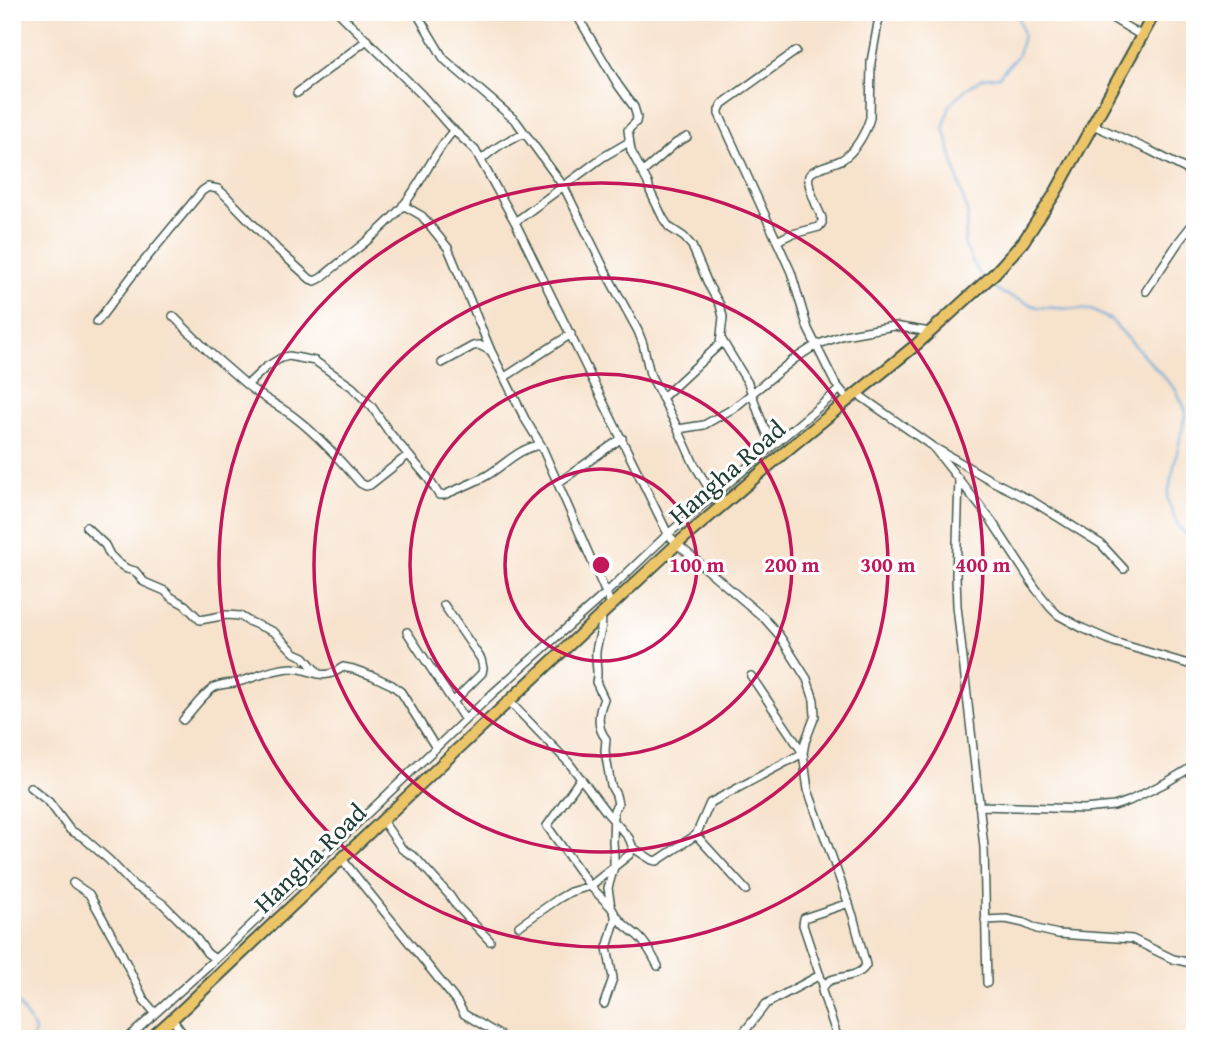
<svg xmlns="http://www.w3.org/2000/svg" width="1207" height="1051" font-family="'Gentium Book Plus',serif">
<rect width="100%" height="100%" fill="#fff"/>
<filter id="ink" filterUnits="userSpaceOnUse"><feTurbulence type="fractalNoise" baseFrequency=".0143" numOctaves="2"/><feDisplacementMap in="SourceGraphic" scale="14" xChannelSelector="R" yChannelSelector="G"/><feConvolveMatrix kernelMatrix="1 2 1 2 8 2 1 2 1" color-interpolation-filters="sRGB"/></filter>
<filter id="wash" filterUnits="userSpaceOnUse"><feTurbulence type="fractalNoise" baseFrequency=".00686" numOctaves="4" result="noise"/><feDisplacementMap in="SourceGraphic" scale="28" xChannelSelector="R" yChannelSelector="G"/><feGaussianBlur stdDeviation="1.57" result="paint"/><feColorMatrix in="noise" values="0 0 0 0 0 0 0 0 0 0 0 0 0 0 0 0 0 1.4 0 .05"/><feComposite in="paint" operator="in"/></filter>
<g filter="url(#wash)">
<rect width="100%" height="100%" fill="#f7e2cc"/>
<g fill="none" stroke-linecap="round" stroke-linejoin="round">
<path stroke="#63a8d8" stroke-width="2" d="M984 278 980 275 971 259 964 244 968 216 944 127 950 104 967 88 983 78 999 76 1018 55 1023 35 1017 12
M991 284 1002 293 1037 307 1091 310 1111 320 1176 390 1186 411 1167 499 1178 526 1195 544
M12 1000 15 999 35 1030 33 1039"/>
</g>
</g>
<g filter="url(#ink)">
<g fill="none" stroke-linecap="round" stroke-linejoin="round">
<defs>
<path id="minor" d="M338 12 421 94 449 126 475 150 515 222 668 534 677 544 764 618 779 635 807 679 814 700 815 716 805 742 803 753 808 790 853 916 866 965C856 983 826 971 822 991L838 1039
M416 12 444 59 516 121 564 187 609 278 638 331 643 344 650 374 678 429 694 464 716 500
M575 12 618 85 634 107 637 117 636 122 628 130 631 151 648 183 650 191 663 218 669 227 684 237 692 246 709 286 720 305 723 317 720 344 662 398
M1102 12 1142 36
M796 51 722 104 719 110V114L791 272 808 329 835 383 848 399
M297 93 367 40
M1093 125 1149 150 1195 174
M481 160C495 148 507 139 525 134
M642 173 676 143 687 137
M403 205 422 216 448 248 491 351
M515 222 603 157 629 142
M777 241 789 235 819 227 822 223V218C818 209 806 184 809 176 813 167 835 164 843 159 856 150 866 132 870 118L871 62 880 12
M1146 291 1180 240 1195 221
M173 316 209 352 247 385 266 367 281 358 289 356 315 361 352 387 372 407 389 432 428 478 439 495H444C458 489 473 483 486 476 505 465 518 448 541 445
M97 322 135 272 202 191 208 187 218 189 226 196 277 249 310 279 315 281 321 278C348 255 379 234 402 207 422 183 433 153 454 130
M722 340 748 383 760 417 772 445
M442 363 473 346 479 345 491 351 525 419 541 445 612 607
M505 377 571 334
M247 385C261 397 278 405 293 416 318 435 339 459 360 483L366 486 370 485 408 455
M856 393 933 447 991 520 1036 589 1050 607 1058 615 1082 628 1114 642 1195 666
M678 429 704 425 734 408 793 360 816 345 844 335 894 326 930 332
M937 449 992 481 1034 502 1101 544 1124 569
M959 479 956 576 957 606 984 847 987 983
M558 483 622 438
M86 527 105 545 110 555 118 563 127 569 135 571 144 582 165 591 171 597 185 605 200 620 227 615 240 616 248 621 274 632 295 653 304 657 317 672
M444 605 481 659 483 668 482 673 453 702
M601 616C604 628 597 640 596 652 595 663 599 672 596 682L604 699C598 713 596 727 606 739L605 751 611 786 616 795 618 804 614 810 613 842 614 855V867L608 888 611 907
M407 632 465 720
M509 701 569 763 607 813 629 838 633 848 629 855 590 886 570 892 558 899 519 926
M183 720C193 709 202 696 213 688 219 684 227 684 234 683 254 679 272 668 292 668 315 669 321 683 343 667L353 669 373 676 392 685 401 692 436 748
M581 778 547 826 590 886 611 907 615 914V921L607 948 613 978 604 1004
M30 787 49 802 70 830 84 838 109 860 133 885 150 895 163 904 193 934 207 953 215 959
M979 806 1084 809 1114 806 1129 801 1167 782 1195 765
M382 820 402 849 416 858 450 896 456 905 490 941
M696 835 746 890
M633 848 652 860 657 861 696 835 710 803 803 753 751 676
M342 859 457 1002 464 1014 506 1039
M73 883 89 894 118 946 144 1000 155 1013
M616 915C621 924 630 929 638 936 647 944 652 955 658 966
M985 920 1006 919 1024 923 1037 929 1058 934 1132 939 1173 959 1195 964
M823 985 803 925 804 918 849 903
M172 1019 187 1039
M741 1036 766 1004 820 975
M127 1039 224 951 492 694 606 593 668 534 839 390"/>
<path id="trunk" d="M150 1039 183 1009 445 761 677 544 792 446 917 344 995 273 1023 242 1054 195 1155 12"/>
</defs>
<use href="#minor" stroke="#3f564b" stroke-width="10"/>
<use href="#trunk" stroke="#3f564b" stroke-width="14"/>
<use href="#minor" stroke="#fff" stroke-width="7"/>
<use href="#trunk" stroke="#ecc569" stroke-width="10"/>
</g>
</g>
<g fill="none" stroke="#c2185b" stroke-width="3.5">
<circle cx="601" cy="565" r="96"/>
<circle cx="601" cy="565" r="191"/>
<circle cx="601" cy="565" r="287"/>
<circle cx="601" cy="565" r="382"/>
</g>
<g text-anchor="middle" stroke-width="6" stroke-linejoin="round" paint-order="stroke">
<g font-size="26" fill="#1f3d34" stroke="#fff">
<text transform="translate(727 472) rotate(-41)" y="9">Hangha Road</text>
<text transform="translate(310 858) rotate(-44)" y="9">Hangha Road</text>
</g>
</g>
<circle cx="601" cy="565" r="10" fill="#c2185b" stroke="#fff" stroke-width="3.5"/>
<g font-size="21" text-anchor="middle" font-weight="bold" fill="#c2185b" stroke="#fff" stroke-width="6" stroke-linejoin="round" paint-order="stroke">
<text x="697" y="572">100 m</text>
<text x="792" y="572">200 m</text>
<text x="888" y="572">300 m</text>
<text x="983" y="572">400 m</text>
</g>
<rect width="1207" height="1051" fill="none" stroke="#fff" stroke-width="42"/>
</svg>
